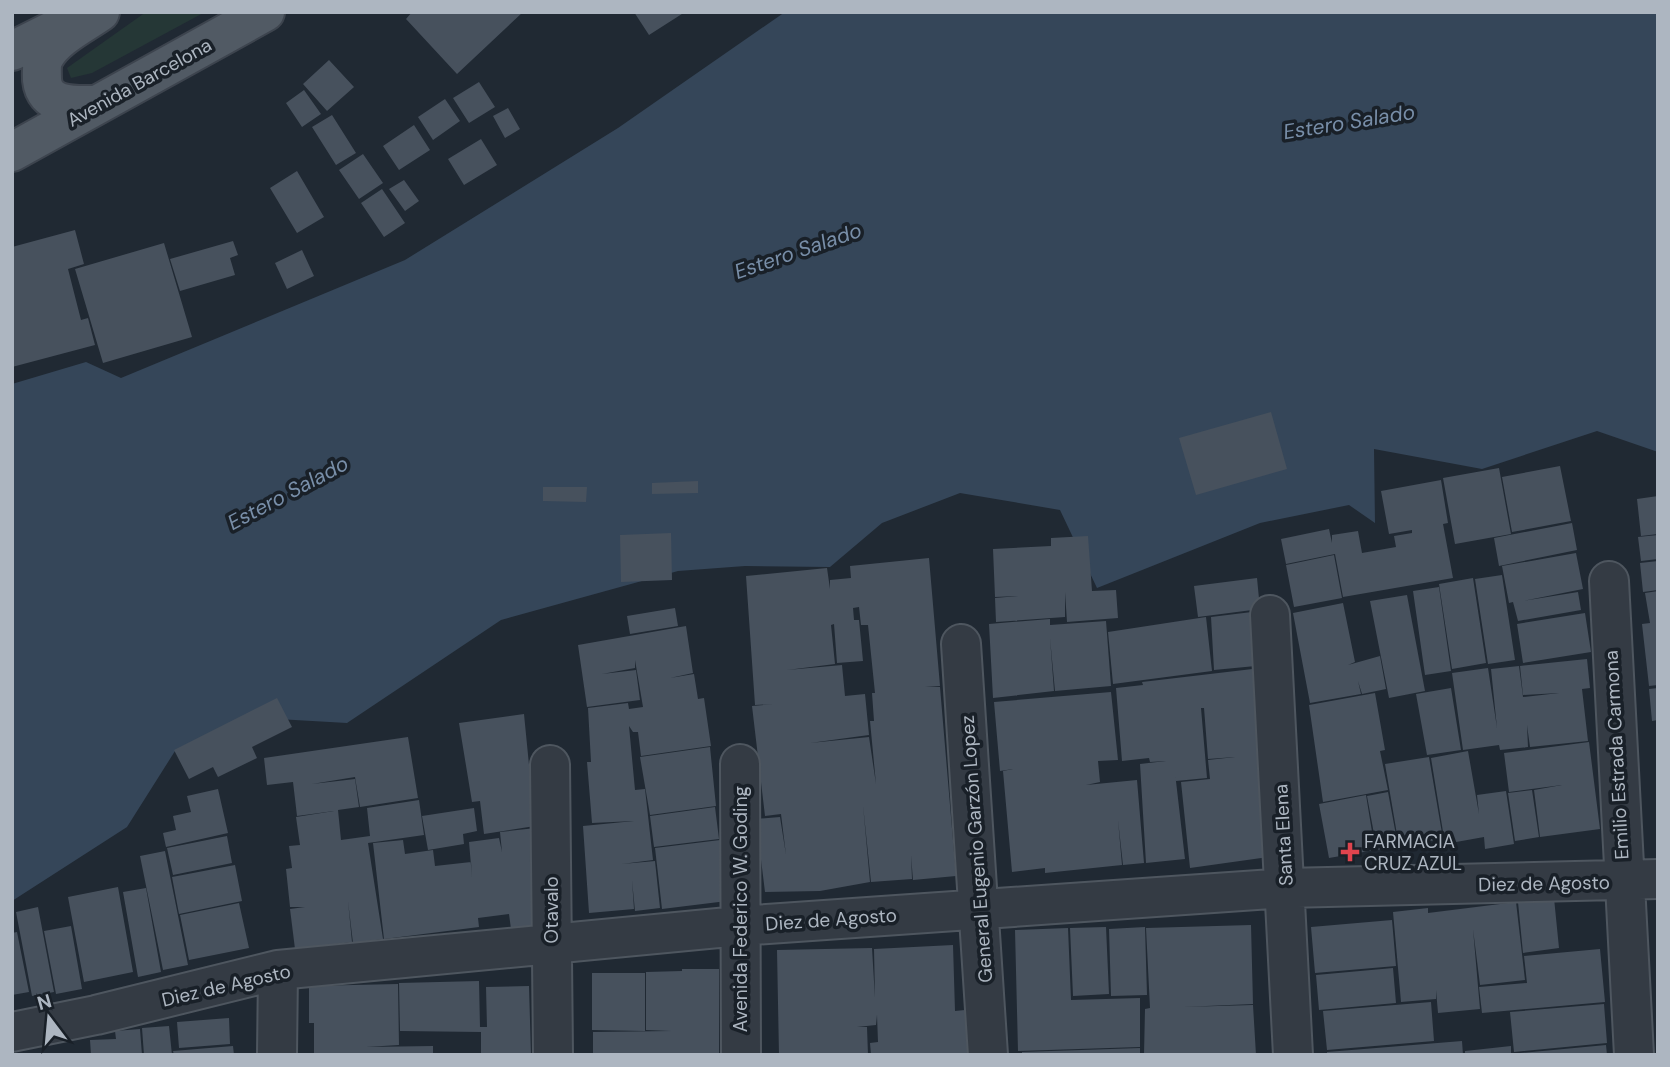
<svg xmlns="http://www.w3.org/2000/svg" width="1670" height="1067" font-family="'DM Sans',sans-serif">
<rect width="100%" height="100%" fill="#202933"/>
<path fill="#253736" d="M146 12H205L92 73 71 78 67 68Z"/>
<path fill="#354659" d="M785 12H1658V452L1597 431 1482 469 1374 449 1375 523 1349 505 1260 523 1097 588 1060 510 960 493 882 523 830 567 745 566 678 571 501 620 347 723 260 718 175 751 127 827 12 901V384L86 362 121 378 405 260 618 128Z"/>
<path fill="#47515d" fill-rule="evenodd" d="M412 12H523L457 74 406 19Z
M634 12H685L649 35Z
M329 60 354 87 327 111 303 84Z
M479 82 495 107 469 123 453 98Z
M304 90 321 114 302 127 286 103Z
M445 99 460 121 433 140 418 117Z
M508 108 520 129 505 138 493 116Z
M332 115 356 153 336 165 312 127Z
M414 125 430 150 399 170 383 146Z
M481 139 497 165 464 185 448 159Z
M363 154 383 183 359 199 339 170Z
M297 171 324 217 297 233 270 188Z
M404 180 419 201 405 211 389 189Z
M382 189 405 223 384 237 361 203Z
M75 230 84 264 68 269 81 320 88 318 95 345 12 367V247Z
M233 241 238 255 230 258 235 275 180 291 170 259Z
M164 243 192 337 103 363 75 269Z
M302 250 314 276 287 289 275 263Z
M1271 412 1287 469 1196 495 1179 438Z
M1560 466 1571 521 1512 532 1502 477Z
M1499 468 1511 534 1455 544 1443 478Z
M1441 480 1448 523 1443 524 1453 578 1343 597 1335 554 1286 564 1281 539 1329 529 1332 543V535L1358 531 1362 553 1396 547 1394 536 1412 533V530L1389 534 1381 491Z
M698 481V493L652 494V483Z
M543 487H587L586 502 543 501Z
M1658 496V534L1641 536 1637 499Z
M1572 523 1577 550 1499 566 1494 538Z
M671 533 672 580 621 582 620 535Z
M1658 535V559L1641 561 1638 537Z
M1088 536 1092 591 1116 590 1118 618 1067 622 1065 592V617L996 622 995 598 1018 596 995 597 993 549 1051 546V538Z
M1576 553 1583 589 1523 601 1578 592 1581 610 1518 621 1513 602 1509 603 1502 566Z
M1334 555 1342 598 1294 607 1286 565Z
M929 558 940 686 925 687H940L956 876 913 880 911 855 912 879 871 882 863 805 870 882 820 891 765 892 756 819 780 817 786 855 781 814 765 816 752 706 774 704 755 705 746 576 827 568 830 589V580L851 578 850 566ZM859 607 861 625H868L875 693H872L874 721H870L876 784 869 737 810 743 869 735 865 694 845 696 842 665 787 670 835 664 831 625 834 624 837 663 863 661 859 620H854L853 608Z
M1658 561V590L1643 592 1640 563Z
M1502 575 1515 660 1488 664 1475 579Z
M1257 578 1260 609 1198 617 1194 586Z
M1473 578 1486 663 1452 669 1439 584Z
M1439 587 1451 671 1425 675 1413 591Z
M1658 591V685L1649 686 1642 624 1650 623 1645 593Z
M1407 595 1425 691 1389 698 1370 601Z
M1343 603 1355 662 1348 665 1380 656 1386 689 1362 694 1358 681 1361 694 1310 703 1293 613Z
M675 608 678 626 630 634 627 616Z
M1260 611 1266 665 1214 670 1211 617Z
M1585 613 1591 652 1523 663 1517 624Z
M1206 617 1212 671 1113 684 1108 632Z
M1050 619V625L1106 621 1111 686 1055 691 1050 638 1054 691 993 698 989 624Z
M686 626 693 673 670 678 694 674 698 699 704 698 711 746 641 756 638 732H633L629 726 635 790 645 789 653 860 622 864 655 861 660 908 635 911 632 880 634 909 589 913 583 826 634 821 592 823 587 762H591L588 708 628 703 629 709 643 707 635 660V668L602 674 636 670 640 700 587 707 578 645Z
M1587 659 1590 688 1582 689 1588 741 1530 747 1527 725 1528 747 1500 750 1499 745 1463 750 1452 673 1488 668 1497 728 1491 669 1519 666 1523 697 1559 693 1523 695 1520 666Z
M1261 668 1276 856 1190 868 1181 782 1210 779 1208 760 1235 757 1208 759 1204 708H1201L1207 778 1176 781 1171 738 1185 859 1146 863 1140 764 1166 761 1150 762 1149 758 1122 761 1116 688 1143 685 1142 682Z
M1451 688 1461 750 1427 755 1416 694Z
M1658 688V720L1652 721 1649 689Z
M1111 692 1118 760 1098 761 1100 782 1086 785 1137 780 1144 863 1123 865 1118 820 1122 865 1045 873V868L1012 872 1003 771 1013 769 1000 771 994 702Z
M1375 693 1385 750 1380 751 1388 790 1323 802 1309 705Z
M277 698 292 727 252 747 257 758 218 777 213 767 189 779 174 750Z
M524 714 535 826 484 834 480 801 472 802 459 723Z
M408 737 418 798 360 807 355 777 312 784 355 779 359 807 338 810 341 840 370 836 367 808 419 800 424 835 368 843 383 939 353 943 348 901 352 942 295 949 290 909 305 907H290L286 869 292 868 289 846 300 845 296 817 334 811 297 816 293 782 267 785 264 758Z
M1589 742 1600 829 1540 837 1534 790 1562 785 1509 792 1504 753Z
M710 747 716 806 650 815 640 757Z
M1468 751 1479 814 1477 795 1506 791 1514 844 1485 849 1484 837 1445 844 1431 758Z
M1429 757 1443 839 1399 846 1385 764Z
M218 789 228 833 166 847 163 833 176 830 173 816 191 812 187 796Z
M1532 790 1539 837 1515 841 1508 793Z
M1388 792 1398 846 1377 850 1367 796Z
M1366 795 1375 850 1329 858 1319 804Z
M715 807 719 839 654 847 650 816Z
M474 808 477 831 463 834 464 844 428 850 422 816Z
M536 828 546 925 511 929 509 914 478 918 479 927 384 939 373 843 403 840 405 854 433 850 435 866 471 862 472 877 469 842 499 838 502 852 500 832Z
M227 836 232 863 173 875 167 848Z
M720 840 727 901 662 909 655 848Z
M165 851 188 965 163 970 140 856Z
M235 865 242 901 179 914 172 877Z
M118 887 133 972 84 982 68 897Z
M146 888 161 972 138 977 123 892Z
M1554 898 1559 948 1523 953 1518 902Z
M1516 902 1525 980 1480 985 1473 929 1480 1009 1438 1013 1436 990V999L1401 1002 1393 912 1428 908V913Z
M239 903 249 948 189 960 180 915Z
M38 907 54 992 32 996 16 912Z
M1392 920 1396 966 1315 973 1311 927Z
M1251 925 1253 1004 1183 1007 1253 1005 1256 1055H1144L1145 1009 1150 1008 1146 928Z
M71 926 82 989 56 994 44 931Z
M1106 927 1109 994 1073 996 1070 928Z
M1145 927 1147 995 1111 996 1109 929Z
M1068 928 1071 1000 1140 998V1047L1018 1051 1015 930Z
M17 932 29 992 12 995V933Z
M953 945 955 1011 965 1010 968 1055H871L870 1043 878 1042 877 1015 876 1025 857 1027H867L868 1055H779L777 950 872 948 875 998 874 949Z
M1600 949 1605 1002 1482 1013 1479 987 1527 983 1524 956Z
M1393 968 1396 1003 1319 1010 1316 975Z
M682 969H719V1055H593V1032L671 1031 646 1030V972L682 971Z
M592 973H645V1031L592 1030Z
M479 981 480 1027H487L486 987 529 986 531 1055H481V1032L400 1031 399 983Z
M398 984 399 1045 366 1047 433 1046V1055H314V1023H309V986Z
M1431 1002 1434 1041 1327 1050 1323 1011Z
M1604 1004 1607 1043 1514 1052 1510 1012Z
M229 1018 230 1044 179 1048 177 1022Z
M169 1026 172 1055H144L142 1028Z
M140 1029 142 1055H91L90 1040 116 1039 115 1031Z
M1462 1041 1463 1055H1327V1052Z
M1606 1045 1607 1055H1520V1053Z
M233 1046 234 1055H174L173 1051Z
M1511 1046V1055H1465V1051Z
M1140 1048V1055H1022V1052Z"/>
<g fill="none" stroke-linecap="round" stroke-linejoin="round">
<defs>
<path id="minor" d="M1609 581 1634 1055
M1270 615 1293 1055
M961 644 988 1055
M740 764 741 1055
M550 765 553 1055
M12 1032 96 1015 278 970 739 926 1286 888 1658 879
M277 1055 278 970"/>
<path id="major" d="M12 51 64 25
M96 105C75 105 45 108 42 80 42 73 41 64 44 58 54 38 83 24 100 12
M12 152 265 12"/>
</defs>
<use href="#minor" stroke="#4e565f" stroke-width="42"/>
<use href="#major" stroke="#3d444e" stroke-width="42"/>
<use href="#minor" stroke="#343b44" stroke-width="38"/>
<use href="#major" stroke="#515a64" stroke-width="38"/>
</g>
<path fill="#e0444e" stroke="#192028" stroke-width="2.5" d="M1346.5 841.5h7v7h7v7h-7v7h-7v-7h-7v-7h7z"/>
<g text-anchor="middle" stroke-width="7" stroke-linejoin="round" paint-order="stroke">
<g font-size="19" fill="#adb6c1" stroke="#192028">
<text transform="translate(139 82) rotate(-29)" y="7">Avenida Barcelona</text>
<text transform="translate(1616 755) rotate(-93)" y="7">Emilio Estrada Carmona</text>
<text transform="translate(1283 835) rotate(-93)" y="7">Santa Elena</text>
<text transform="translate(976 849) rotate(-94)" y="7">General Eugenio Garzón Lopez</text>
<text transform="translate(1544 883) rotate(-1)" y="7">Diez de Agosto</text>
<text transform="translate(740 909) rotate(-90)" y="7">Avenida Federico W. Goding</text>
<text transform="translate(551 910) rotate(-90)" y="7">Otavalo</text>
<text transform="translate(831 919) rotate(-4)" y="7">Diez de Agosto</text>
<text transform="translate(226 985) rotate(-13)" y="7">Diez de Agosto</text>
</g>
<g font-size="19" fill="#adb6c1" stroke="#192028" text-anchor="start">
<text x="1364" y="848">FARMACIA<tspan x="1364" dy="22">CRUZ AZUL</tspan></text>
</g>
<g font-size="21" font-style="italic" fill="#788ea8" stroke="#192028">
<text transform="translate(1349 122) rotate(-9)" y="7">Estero Salado</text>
<text transform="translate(798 251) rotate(-19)" y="7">Estero Salado</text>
<text transform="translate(288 493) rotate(-28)" y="7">Estero Salado</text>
</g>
</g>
<rect width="1670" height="1067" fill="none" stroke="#adb6c1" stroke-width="28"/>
<g transform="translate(49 1018) rotate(344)" stroke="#192028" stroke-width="5" paint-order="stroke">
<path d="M0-5L12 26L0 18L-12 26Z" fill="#adb6c1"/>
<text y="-10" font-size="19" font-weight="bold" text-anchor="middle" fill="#adb6c1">N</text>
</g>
</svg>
